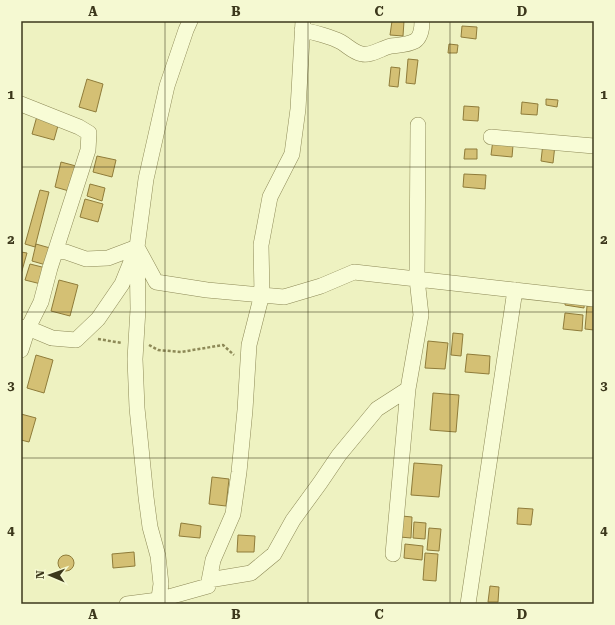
<svg xmlns="http://www.w3.org/2000/svg" width="615" height="625" font-family="'Roboto Serif',serif">
<rect width="100%" height="100%" fill="#eef2c1"/>
<path fill="#d4c074" stroke="#8f7c3a" d="M392 21H404L403 36 390 35Z
M462 26 477 27 476 39 461 37Z
M449 44 458 45 457 53H448Z
M408 59 418 60 415 84 406 83Z
M391 67 400 68 398 87 389 86Z
M87 79 103 84 96 112 79 107Z
M546 99 558 100 557 107 546 105Z
M522 102 538 104 537 115 521 114Z
M464 106 479 107 478 121 463 120Z
M37 116 59 122 54 140 32 134Z
M494 132 514 134 512 157 491 155Z
M543 143 555 145 553 163 541 161Z
M465 149H477V159H464Z
M97 156 116 160 112 177 93 172Z
M61 162 76 166 69 191 55 187Z
M464 174 486 175 485 189 463 187Z
M90 184 105 188 102 201 87 196Z
M40 190 49 192 35 247 25 244Z
M85 199 103 204 98 222 80 217Z
M36 244 50 248 46 265 32 261Z
M21 252 27 253 21 274Z
M30 264 46 268 41 284 25 280Z
M59 280 78 285 70 316 51 311Z
M566 292 585 294 584 308 565 305Z
M587 306H594V330L585 329Z
M565 313 583 315 582 331 563 329Z
M453 333 463 334 461 356 451 355Z
M428 341 448 343 445 369 425 368Z
M467 354 490 356 489 374 465 372Z
M36 355 53 360 44 393 27 388Z
M433 393 459 395 456 432 430 430Z
M21 414 36 418 29 442 21 440Z
M414 463 442 465 439 497 411 495Z
M212 477 229 479 226 506 209 504Z
M518 508 533 509 531 525 517 524Z
M402 516 412 517 411 538 400 537Z
M414 522 426 523 425 539 413 538Z
M181 523 201 526 200 538 179 536Z
M429 528 441 529 439 551 427 550Z
M238 535 255 536 254 552H237Z
M405 544 423 546 422 560 404 558Z
M134 552 135 566 113 568 112 554Z
M425 553 438 554 436 581 423 580Z
M58 563a8 8 0 1 1 16 0a8 8 0 1 1-16 0Z
M490 586 499 587 498 602H488Z"/>
<g fill="none" stroke-linecap="round" stroke-linejoin="round">
<defs>
<path id="street" d="M302 30C313 32 332 37 341 42 348 46 353 52 362 54 371 56 382 48 391 46 399 45 408 45 415 41 421 37 422 27 422 21
M21 104 79 127 89 133 88 150 50 268 41 302 28 328 21 350
M491 137 594 146
M56 251 66 252 86 259 108 258 137 247
M21 327 28 328 52 338 76 340 98 319 122 284 137 247 156 282 207 290 284 297 321 286 354 272 594 299
M393 554 408 389
M209 580 251 573 274 554 293 520 320 483 339 455 377 409 408 389 421 315 417 279 418 125
M127 604 158 600 208 586 213 560 233 514 239 472 245 410 249 345 262 294 261 245 270 197 292 154 298 109 303 21
M158 604 161 584 158 556 150 527 146 497 137 408 135 359 138 309 137 247 146 179 167 86 186 30 190 21
M468 604 515 290"/>
</defs>
<use href="#street" stroke="#8d8957" stroke-width="16"/>
<path stroke="#8d8957" stroke-width="2.5" stroke-dasharray="3 2" stroke-linecap="butt" d="M98 339 122 343
M149 345 158 350 181 352 223 345 234 355"/>
<use href="#street" stroke="#f8fcd6" stroke-width="15"/>
</g>
<path fill="none" stroke="#3c381c" stroke-width="1" stroke-opacity="0.55" d="M165 21V604M308 21V604M450 21V604M21 167H594M21 312H594M21 458H594"/>
<rect width="615" height="625" fill="none" stroke="#f5f9d2" stroke-width="44"/>
<g transform="translate(50 575) rotate(272)" stroke="#f5f9d2" stroke-width="3" paint-order="stroke">
<path d="M0-3L7 15L0 10L-7 15Z" fill="#3c381c"/>
<text y="-6" font-size="11" font-weight="bold" text-anchor="middle" fill="#3c381c">N</text>
</g>
<rect x="22" y="22" width="571" height="581" fill="none" stroke="#3c381c" stroke-width="1.5"/>
<g font-size="13" text-anchor="middle" font-weight="bold" fill="#3c381c">
<text x="93" y="16">A</text>
<text x="236" y="16">B</text>
<text x="379" y="16">C</text>
<text x="522" y="16">D</text>
<text x="11" y="99">1</text>
<text x="604" y="99">1</text>
<text x="11" y="244">2</text>
<text x="604" y="244">2</text>
<text x="11" y="390">3</text>
<text x="604" y="390">3</text>
<text x="11" y="535">4</text>
<text x="604" y="535">4</text>
<text x="93" y="619">A</text>
<text x="236" y="619">B</text>
<text x="379" y="619">C</text>
<text x="522" y="619">D</text>
</g>
</svg>
